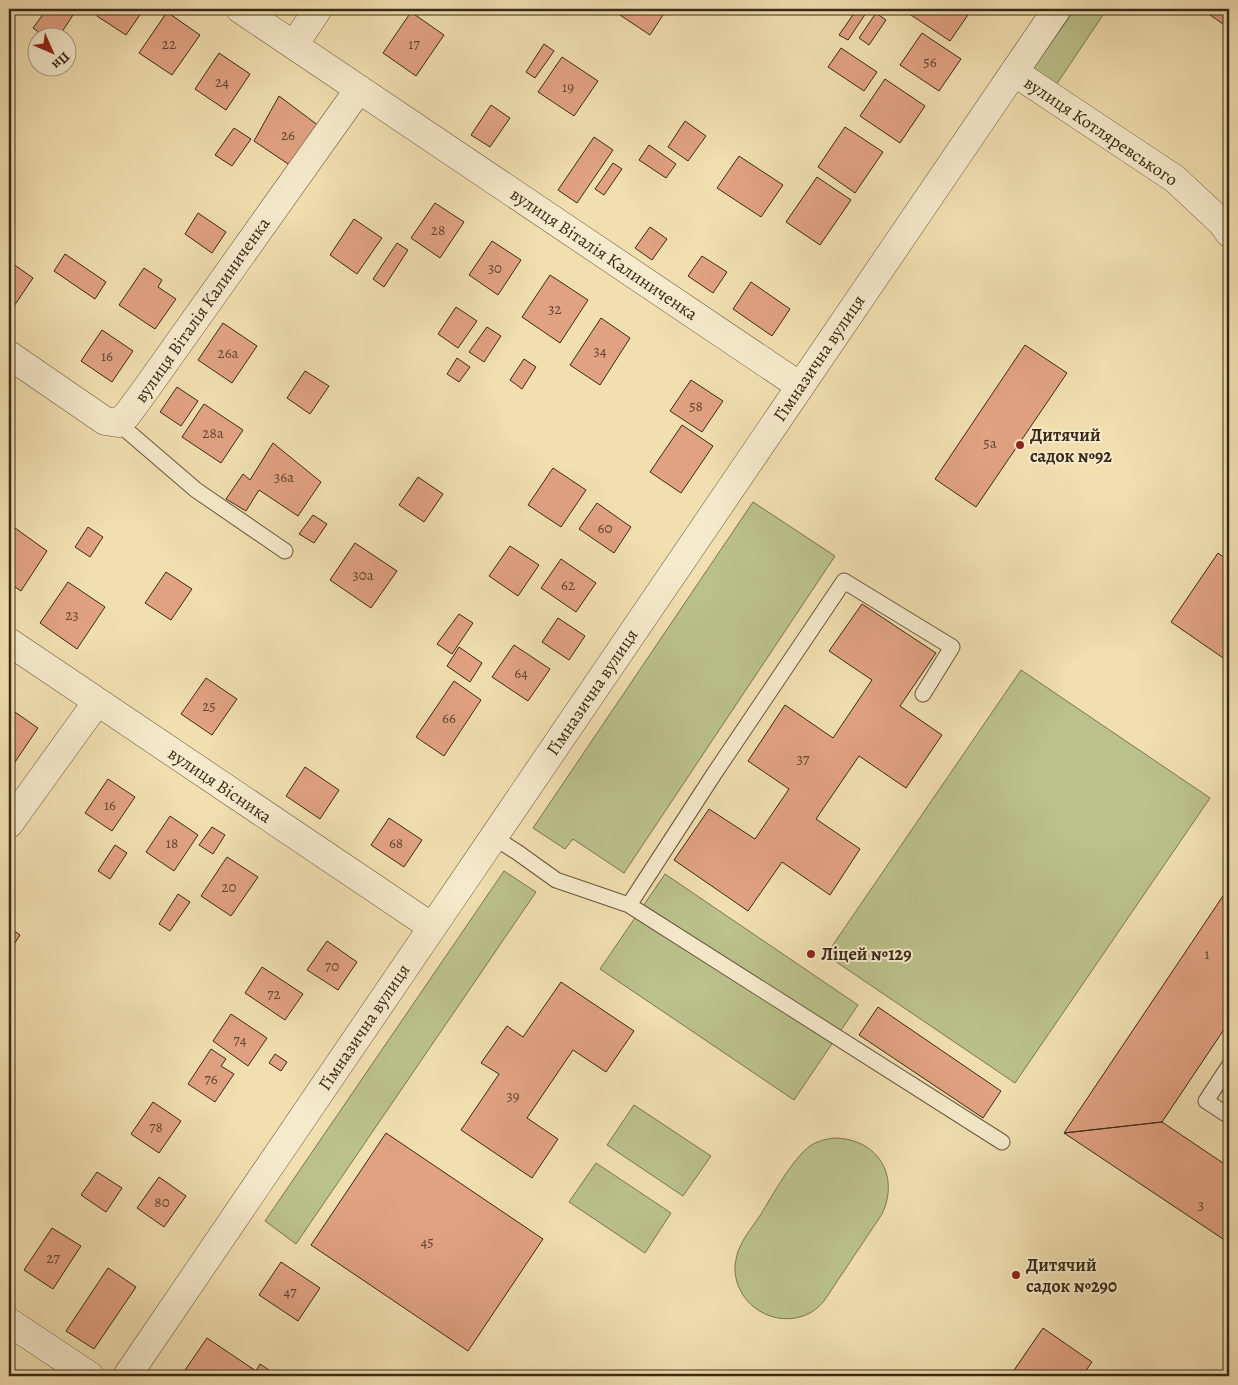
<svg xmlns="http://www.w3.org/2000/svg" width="1238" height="1385" font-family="Alegreya,serif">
<rect width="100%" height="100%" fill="#f1dfb0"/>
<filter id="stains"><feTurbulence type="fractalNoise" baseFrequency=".004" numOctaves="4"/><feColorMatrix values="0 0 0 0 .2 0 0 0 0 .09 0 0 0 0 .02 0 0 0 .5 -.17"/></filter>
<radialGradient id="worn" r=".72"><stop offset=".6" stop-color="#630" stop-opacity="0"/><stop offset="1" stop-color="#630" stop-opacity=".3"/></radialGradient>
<path fill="#bbc18b" stroke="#7a7552" d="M1075 9H1107L1056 85 1033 69Z
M753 502 835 556 624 873 573 839 565 849 533 828Z
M1021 670 1210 798 1015 1083 826 955Z
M504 871 536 892 296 1244 265 1221Z
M665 874 858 1005 794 1100 600 969Z
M634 1105 711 1156 683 1196 607 1145Z
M835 1138C878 1139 900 1176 882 1214L824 1301C820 1306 815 1310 810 1313 775 1331 733 1304 735 1265 736 1259 737 1252 740 1247 745 1235 754 1225 761 1214 772 1196 793 1158 810 1146 817 1141 826 1139 835 1138Z
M596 1163 671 1213 645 1253 569 1202Z"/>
<path fill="#e1a282" stroke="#3a2918" d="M47 9H65L73 15 58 38H47L33 28Z
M101 9H144L126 35 97 16Z
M620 9H653L663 15 650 35 617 13Z
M857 9H866L868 10 848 40 839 35Z
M902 9H972L950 41Z
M1210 9H1229V28L1207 13Z
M167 12 200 35 172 75 139 53Z
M411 12 444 35 416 76 383 53Z
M876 13 886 20 869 45 859 38Z
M922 33 961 59 939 91 900 65Z
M544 44 554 51 535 78 526 72Z
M841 48 877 72 864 91 828 67Z
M219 53 250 74 226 110 195 89Z
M562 57 598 81 574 116 538 92Z
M885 79 925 106 900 143 860 116Z
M279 96 323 129 297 170 254 141Z
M491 105 510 118 490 147 471 135Z
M685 121 706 136 688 161 668 147Z
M845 127 883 152 855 193 818 167Z
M234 128 251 139 232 166 215 155Z
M594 137 613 150 577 203 558 190Z
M649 145 676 164 666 178 639 160Z
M739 156 783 185 761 217 717 188Z
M613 163 622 169 604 195 595 189Z
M817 177 851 200 820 245 786 222Z
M435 203 464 222 440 258 411 238Z
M198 213 226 232 212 253 185 234Z
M354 219 382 238 357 274 330 255Z
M650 227 667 239 652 260 635 248Z
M492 241 521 260 498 295 469 275Z
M397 243 408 250 384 287 373 279Z
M65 254 106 282 95 299 54 271Z
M702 256 727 272 713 293 688 276Z
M9 261 33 278 12 309 9 307Z
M144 268 162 280 158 287 176 299 155 329 119 305Z
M550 275 588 300 560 343 522 317Z
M751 282 790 309 772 336 733 309Z
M456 307 477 321 458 348 438 334Z
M601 318 630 338 600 385 570 365Z
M223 323 257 346 232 383 198 360Z
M487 327 501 336 484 362 469 352Z
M102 330 133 351 112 382 81 361Z
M1025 345 1067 373 976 507 935 479Z
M457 358 470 367 459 382 447 374Z
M524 359 536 367 522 389 510 380Z
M305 371 329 386 310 414 287 398Z
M691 380 723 401 702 432 670 411Z
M177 387 198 401 181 426 160 412Z
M204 404 243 430 221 463 182 437Z
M682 425 713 446 681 493 650 472Z
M273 443 321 482 298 516 259 490 246 511 226 499 243 474 250 480Z
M553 468 586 490 561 527 528 505Z
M418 477 443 494 424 522 399 505Z
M597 503 631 527 614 553 579 529Z
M313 515 327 524 314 543 299 534Z
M88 527 103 537 90 557 75 547Z
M15 528 47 551 21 591 9 583V538Z
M355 543 397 571 371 608 330 580Z
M510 546 539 565 518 596 489 576Z
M1218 553 1229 561V662L1171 622Z
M561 559 596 583 576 612 541 588Z
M166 572 192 589 171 620 145 603Z
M68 582 105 607 77 649 40 623Z
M862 604 936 653 900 706 942 735 906 788 859 756 816 819 860 849 830 895 782 862 748 911 674 860 709 809 755 839 789 789 748 761 785 705 833 738 872 680 829 651Z
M459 614 473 623 452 654 437 644Z
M558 618 585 636 569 660 542 642Z
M514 645 550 669 528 701 492 677Z
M459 647 482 663 470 682 447 666Z
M206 678 237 699 212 735 181 714Z
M454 681 481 700 444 756 416 737Z
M9 708 38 728 13 765 9 763Z
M305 767 339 790 320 819 286 796Z
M108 779 135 797 112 831 85 813Z
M170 816 198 835 174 871 146 852Z
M389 818 422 840 404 867 371 845Z
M212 827 225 835 213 854 199 845Z
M115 845 127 853 110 879 98 871Z
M227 857 258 877 231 916 201 896Z
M1229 887V1022L1162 1122 1064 1133Z
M178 894 190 902 170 931 159 924Z
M9 927 20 935 9 952Z
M327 941 357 962 338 990 307 970Z
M262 967 303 994 285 1020 245 993Z
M561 982 634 1031 606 1072 573 1050 527 1118 558 1139 532 1178 461 1130 499 1074 481 1063 507 1026 523 1037Z
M878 1007 1001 1091 983 1118 859 1035Z
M231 1014 267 1038 248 1066 213 1041Z
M211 1049 226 1059 221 1066 234 1074 215 1102 188 1084Z
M275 1054 287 1062 281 1071 269 1063Z
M153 1102 181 1121 159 1153 131 1134Z
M1162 1122 1229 1167V1243L1064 1133Z
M386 1133 543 1239 468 1351 311 1245Z
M97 1172 122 1188 106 1212 81 1195Z
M159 1177 186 1196 164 1227 137 1208Z
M52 1228 81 1246 53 1289 24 1270Z
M281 1262 320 1288 298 1321 259 1295Z
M108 1268 136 1287 94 1349 66 1331Z
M1043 1328 1092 1362 1082 1376H1010Z
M207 1338 256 1371 260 1364 278 1376H181Z"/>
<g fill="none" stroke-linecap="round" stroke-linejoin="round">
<defs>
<path id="service" d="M118 423 196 490 285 551
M493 837 517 852 556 880 629 905 1002 1142
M629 905 714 774 844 581 952 647 923 694
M1229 1066 1206 1101 1229 1116"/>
<path id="minor" d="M240 9 800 386
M294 45 318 9
M1014 72 1175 179 1222 223 1229 233
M9 355 105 421 118 423 127 415 146 389 359 89
M9 642 432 927
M9 824 97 702
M9 1322 90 1376
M127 1376 1057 9"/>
</defs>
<use href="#service" stroke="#68563e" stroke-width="17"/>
<use href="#minor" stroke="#68563e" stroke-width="29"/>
<use href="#service" stroke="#f6eacc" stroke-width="15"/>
<use href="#minor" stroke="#f6eacc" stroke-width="28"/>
</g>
<g fill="#8f2418" stroke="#f6eacc" stroke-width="2">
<circle cx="1020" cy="445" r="5"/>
<circle cx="811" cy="954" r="5"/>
<circle cx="1016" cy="1275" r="5"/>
</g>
<g text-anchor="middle" stroke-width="4" stroke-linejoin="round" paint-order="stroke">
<g font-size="15" fill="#644732">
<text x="169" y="49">22</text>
<text x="414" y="49">17</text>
<text x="930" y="67">56</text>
<text x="222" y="87">24</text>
<text x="568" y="92">19</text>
<text x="288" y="140">26</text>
<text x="438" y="235">28</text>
<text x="495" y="273">30</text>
<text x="555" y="314">32</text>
<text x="600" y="356">34</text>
<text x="228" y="358">26а</text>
<text x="107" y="361">16</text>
<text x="696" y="411">58</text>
<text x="213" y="438">28а</text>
<text x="990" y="448">5а</text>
<text x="284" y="482">36а</text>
<text x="605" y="533">60</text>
<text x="363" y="580">30а</text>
<text x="568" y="590">62</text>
<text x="72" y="620">23</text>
<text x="521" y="678">64</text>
<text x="209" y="711">25</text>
<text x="449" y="723">66</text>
<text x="803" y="764">37</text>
<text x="110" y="810">16</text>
<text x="172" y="848">18</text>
<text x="396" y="848">68</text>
<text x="229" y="892">20</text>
<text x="1207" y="959">1</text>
<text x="332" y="971">70</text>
<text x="274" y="999">72</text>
<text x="240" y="1045">74</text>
<text x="211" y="1084">76</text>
<text x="513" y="1101">39</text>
<text x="156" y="1132">78</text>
<text x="162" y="1207">80</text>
<text x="1201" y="1210">3</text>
<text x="427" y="1247">45</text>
<text x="53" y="1263">27</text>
<text x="290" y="1297">47</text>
</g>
<g font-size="18" fill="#3a2918" stroke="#f6eacc">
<text transform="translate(1101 131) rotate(34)" y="6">вулиця Котляревського</text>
<text transform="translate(604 254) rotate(34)" y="6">вулиця Віталія Калиниченка</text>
<text transform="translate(202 310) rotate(-55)" y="6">вулиця Віталія Калиниченка</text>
<text transform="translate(819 358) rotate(-56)" y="6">Гімназична вулиця</text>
<text transform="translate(592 692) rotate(-56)" y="6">Гімназична вулиця</text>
<text transform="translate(220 785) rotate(34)" y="6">вулиця Вісника</text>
<text transform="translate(364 1027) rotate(-56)" y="6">Гімназична вулиця</text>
</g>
<g font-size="18" font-weight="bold" fill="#3a2918" stroke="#f6eacc" text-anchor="start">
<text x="1030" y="441">Дитячий<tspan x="1030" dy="21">садок №92</tspan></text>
<text x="821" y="960">Ліцей №129</text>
<text x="1026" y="1271">Дитячий<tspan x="1026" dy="21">садок №290</tspan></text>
</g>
</g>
<rect width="1238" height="1385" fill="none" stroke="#f1dfb0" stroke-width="30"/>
<rect x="10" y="10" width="1218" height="1365" fill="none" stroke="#3a2918" stroke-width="2.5"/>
<rect x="15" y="15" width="1208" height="1355" fill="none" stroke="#3a2918"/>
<g transform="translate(52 52) rotate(135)"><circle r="24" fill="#f6eacc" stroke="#ab9d84"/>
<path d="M0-4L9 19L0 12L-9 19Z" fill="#8f2418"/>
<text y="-8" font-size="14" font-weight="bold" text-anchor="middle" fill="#3a2918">Пн</text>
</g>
<rect width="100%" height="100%" filter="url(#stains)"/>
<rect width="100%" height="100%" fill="url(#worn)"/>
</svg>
